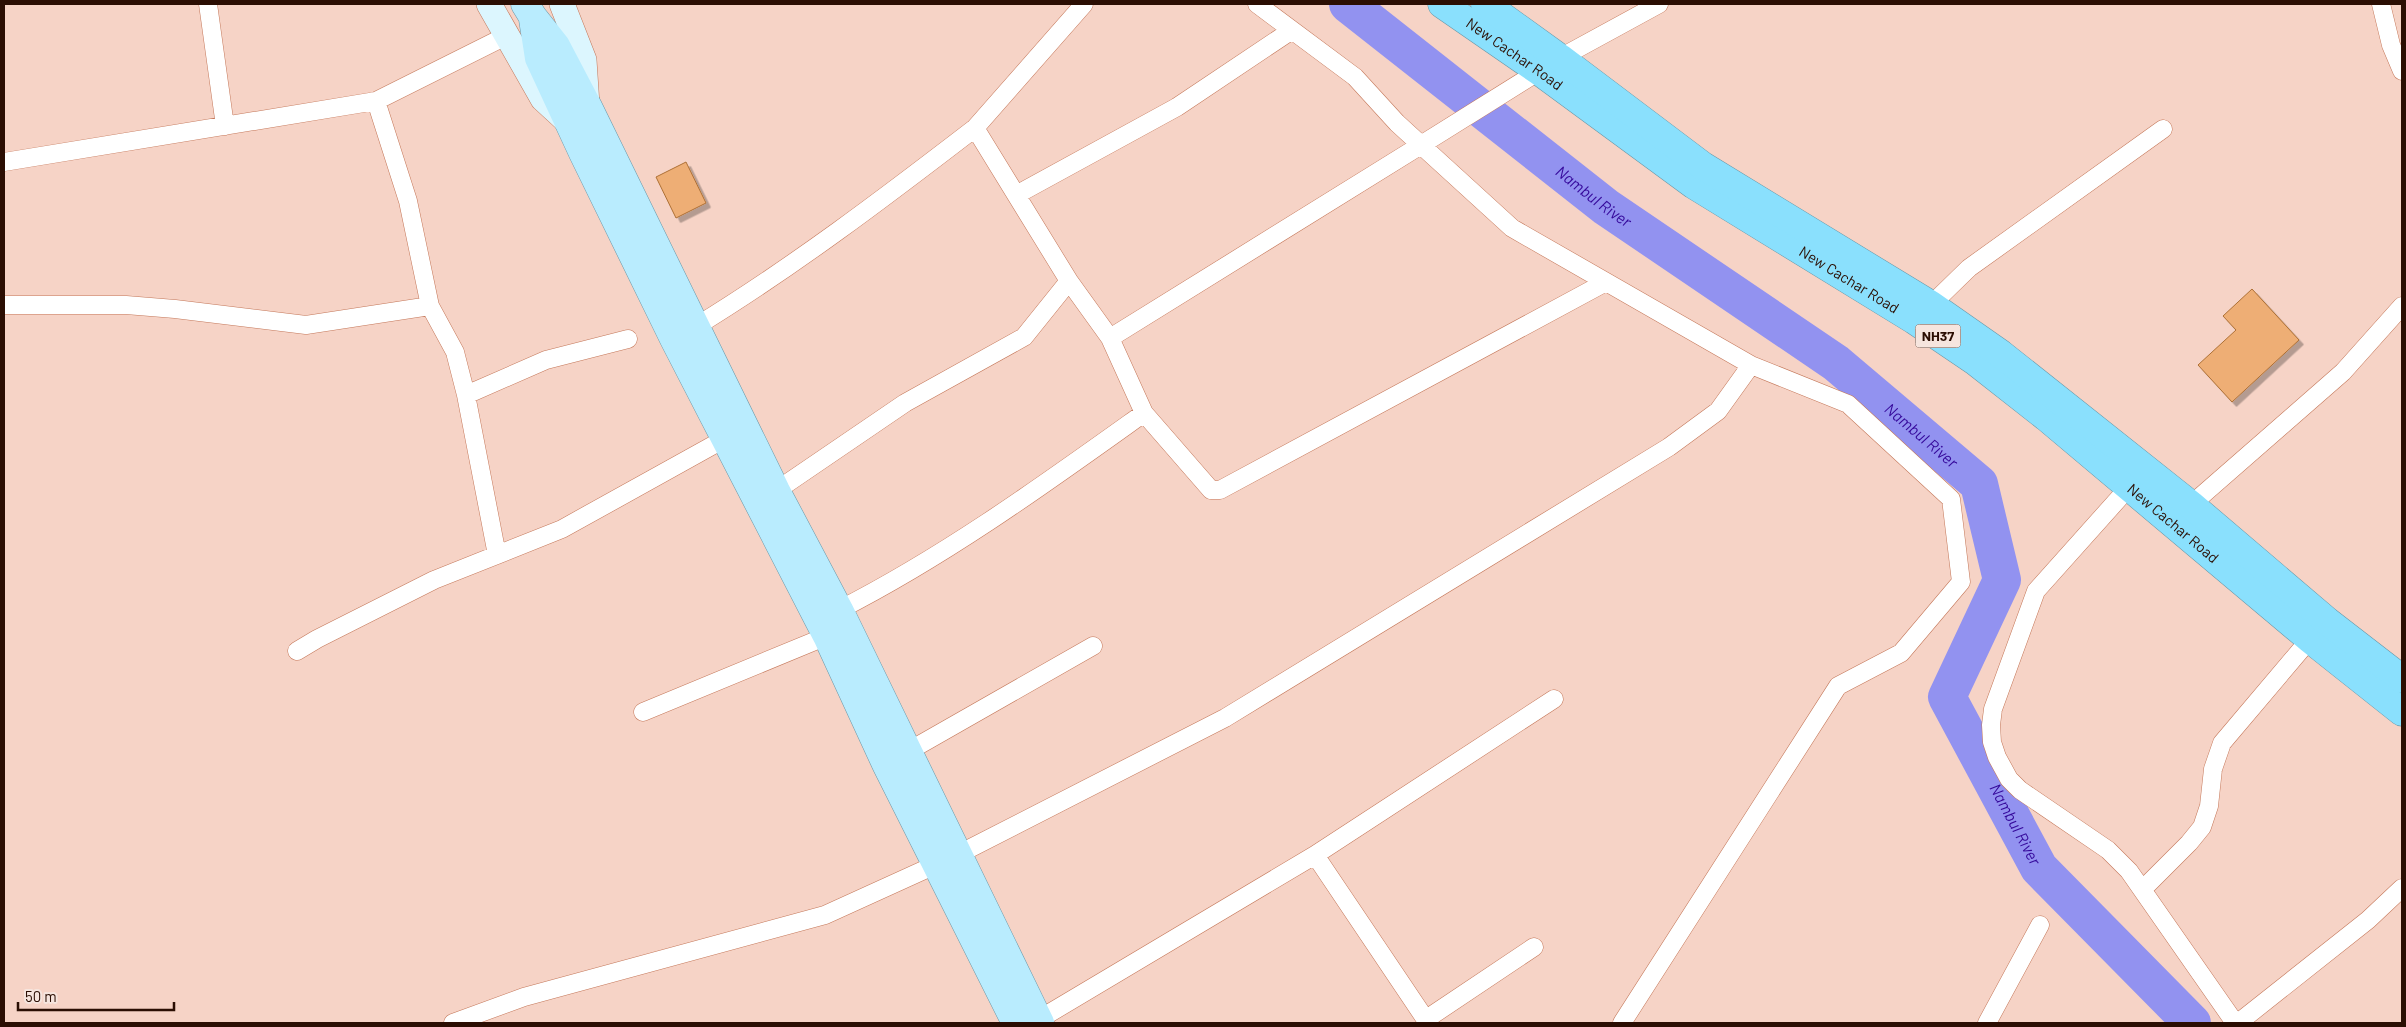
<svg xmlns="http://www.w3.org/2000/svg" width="2406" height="1027" font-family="Barlow,sans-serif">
<defs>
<filter id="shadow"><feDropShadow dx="4.5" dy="4.5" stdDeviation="0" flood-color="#0004"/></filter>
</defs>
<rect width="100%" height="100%" fill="#f6d3c6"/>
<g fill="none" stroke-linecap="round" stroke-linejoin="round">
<path stroke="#9292f0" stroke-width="38" id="s1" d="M1348 4 1606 207 1836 363 1979 484 2002 580 1947 697 2039 868 2192 1023"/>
</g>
<path fill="#eeae74" stroke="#ad7036" filter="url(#shadow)" d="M686 162 706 203 676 218 656 177Z
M2252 289 2299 340 2232 402 2198 365 2236 330 2223 316Z"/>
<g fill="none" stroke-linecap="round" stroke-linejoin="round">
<defs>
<path id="street" d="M208 4 225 126
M1257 4 1355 77 1397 123 1421 145 1560 58 1659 4
M2381 4 2391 45 2402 71
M376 101 408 201 430 306 455 352 466 395 497 555
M975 128 1084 4
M4 162 376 101 506 36
M1016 195 1177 107 1292 30
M1069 281 1110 338
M4 305H126L175 309 306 325 430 306
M1931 305 1969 268 2163 129
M695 327C793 267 884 198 975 128L1069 281 1024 337 905 403 767 497
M466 395 546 360 628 339
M1144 413 1211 490H1220L1606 282
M2129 487 2036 591 1993 709 1991 725 1992 742 1997 757 2009 779 2020 790 2108 850 2129 871 2235 1023
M2184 511 2343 372 2402 306
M839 610C947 555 1046 483 1144 413L1110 338 1421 145 1512 228 1751 365 1848 404 1951 499 1961 582 1901 653 1838 686 1622 1023
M297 651 317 639 434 580 562 529 726 438
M643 712 827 636
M900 756 1093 646
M2143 889 2189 843 2202 827 2209 806 2213 769 2222 743 2310 639
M1425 1020 1534 947
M453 1023 524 997 825 915 957 855 1225 718 1669 447 1718 411 1751 365
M1033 1023 1315 855
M1428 1023 1315 855 1554 699
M1987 1023 2040 925
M2238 1023 2368 920 2402 888"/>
<path id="secondary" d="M489 4 543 99 568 122
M562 4 584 60 587 105"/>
<path id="primary" d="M525 4 533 17 556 46 588 107 776 491 839 610 1040 1023
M533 19 539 58 583 153 674 339 827 636 886 764 1016 1023"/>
<g id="highway">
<path id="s2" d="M1442 4 1539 71 1694 185 1914 320 1976 362 2046 417 2310 639 2402 712"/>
<path d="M1485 4 1560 58 1703 166 1931 305 2001 354 2191 505 2327 621 2402 679"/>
</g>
</defs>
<use href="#street" stroke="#c47759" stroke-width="19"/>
<use href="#secondary" stroke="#c47759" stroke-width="26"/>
<use href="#primary" stroke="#6996a6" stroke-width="29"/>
<use href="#highway" stroke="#6996a6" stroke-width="29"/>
<use href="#street" stroke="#fff" stroke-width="18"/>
<use href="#secondary" stroke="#dcf6fe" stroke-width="25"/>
<use href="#primary" stroke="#b9ecfe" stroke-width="28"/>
<use href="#highway" stroke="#8ae0fd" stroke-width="28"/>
</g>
<g text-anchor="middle" stroke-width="4" stroke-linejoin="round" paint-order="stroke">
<rect fill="#f6e5de" stroke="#684e45" stroke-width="1" x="1915.5" y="324.5" width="45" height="23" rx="4"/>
<g font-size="14" font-weight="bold" fill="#2b0e03">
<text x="1938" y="341">NH37</text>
</g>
<g font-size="15" fill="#2b0e03" stroke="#f6e5de">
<text dy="5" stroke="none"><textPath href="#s2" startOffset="88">New Cachar Road</textPath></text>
<text dy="5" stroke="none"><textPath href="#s2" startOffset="492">New Cachar Road</textPath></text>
<text dy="5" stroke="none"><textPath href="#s2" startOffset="898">New Cachar Road</textPath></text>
</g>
<g font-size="16" font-style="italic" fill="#35099b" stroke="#f6e5de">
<text dy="6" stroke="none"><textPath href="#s1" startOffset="312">Nambul River</textPath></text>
<text dy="6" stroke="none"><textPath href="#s1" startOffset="718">Nambul River</textPath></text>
<text dy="6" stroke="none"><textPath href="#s1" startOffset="1166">Nambul River</textPath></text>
</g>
</g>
<rect width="2406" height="1027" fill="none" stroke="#2b0e03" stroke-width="10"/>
<path d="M18 1002v8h156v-8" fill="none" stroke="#2b0e03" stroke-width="2.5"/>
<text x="25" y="1002" font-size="15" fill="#2b0e03" stroke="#f6e5de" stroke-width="4" paint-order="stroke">50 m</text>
</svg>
